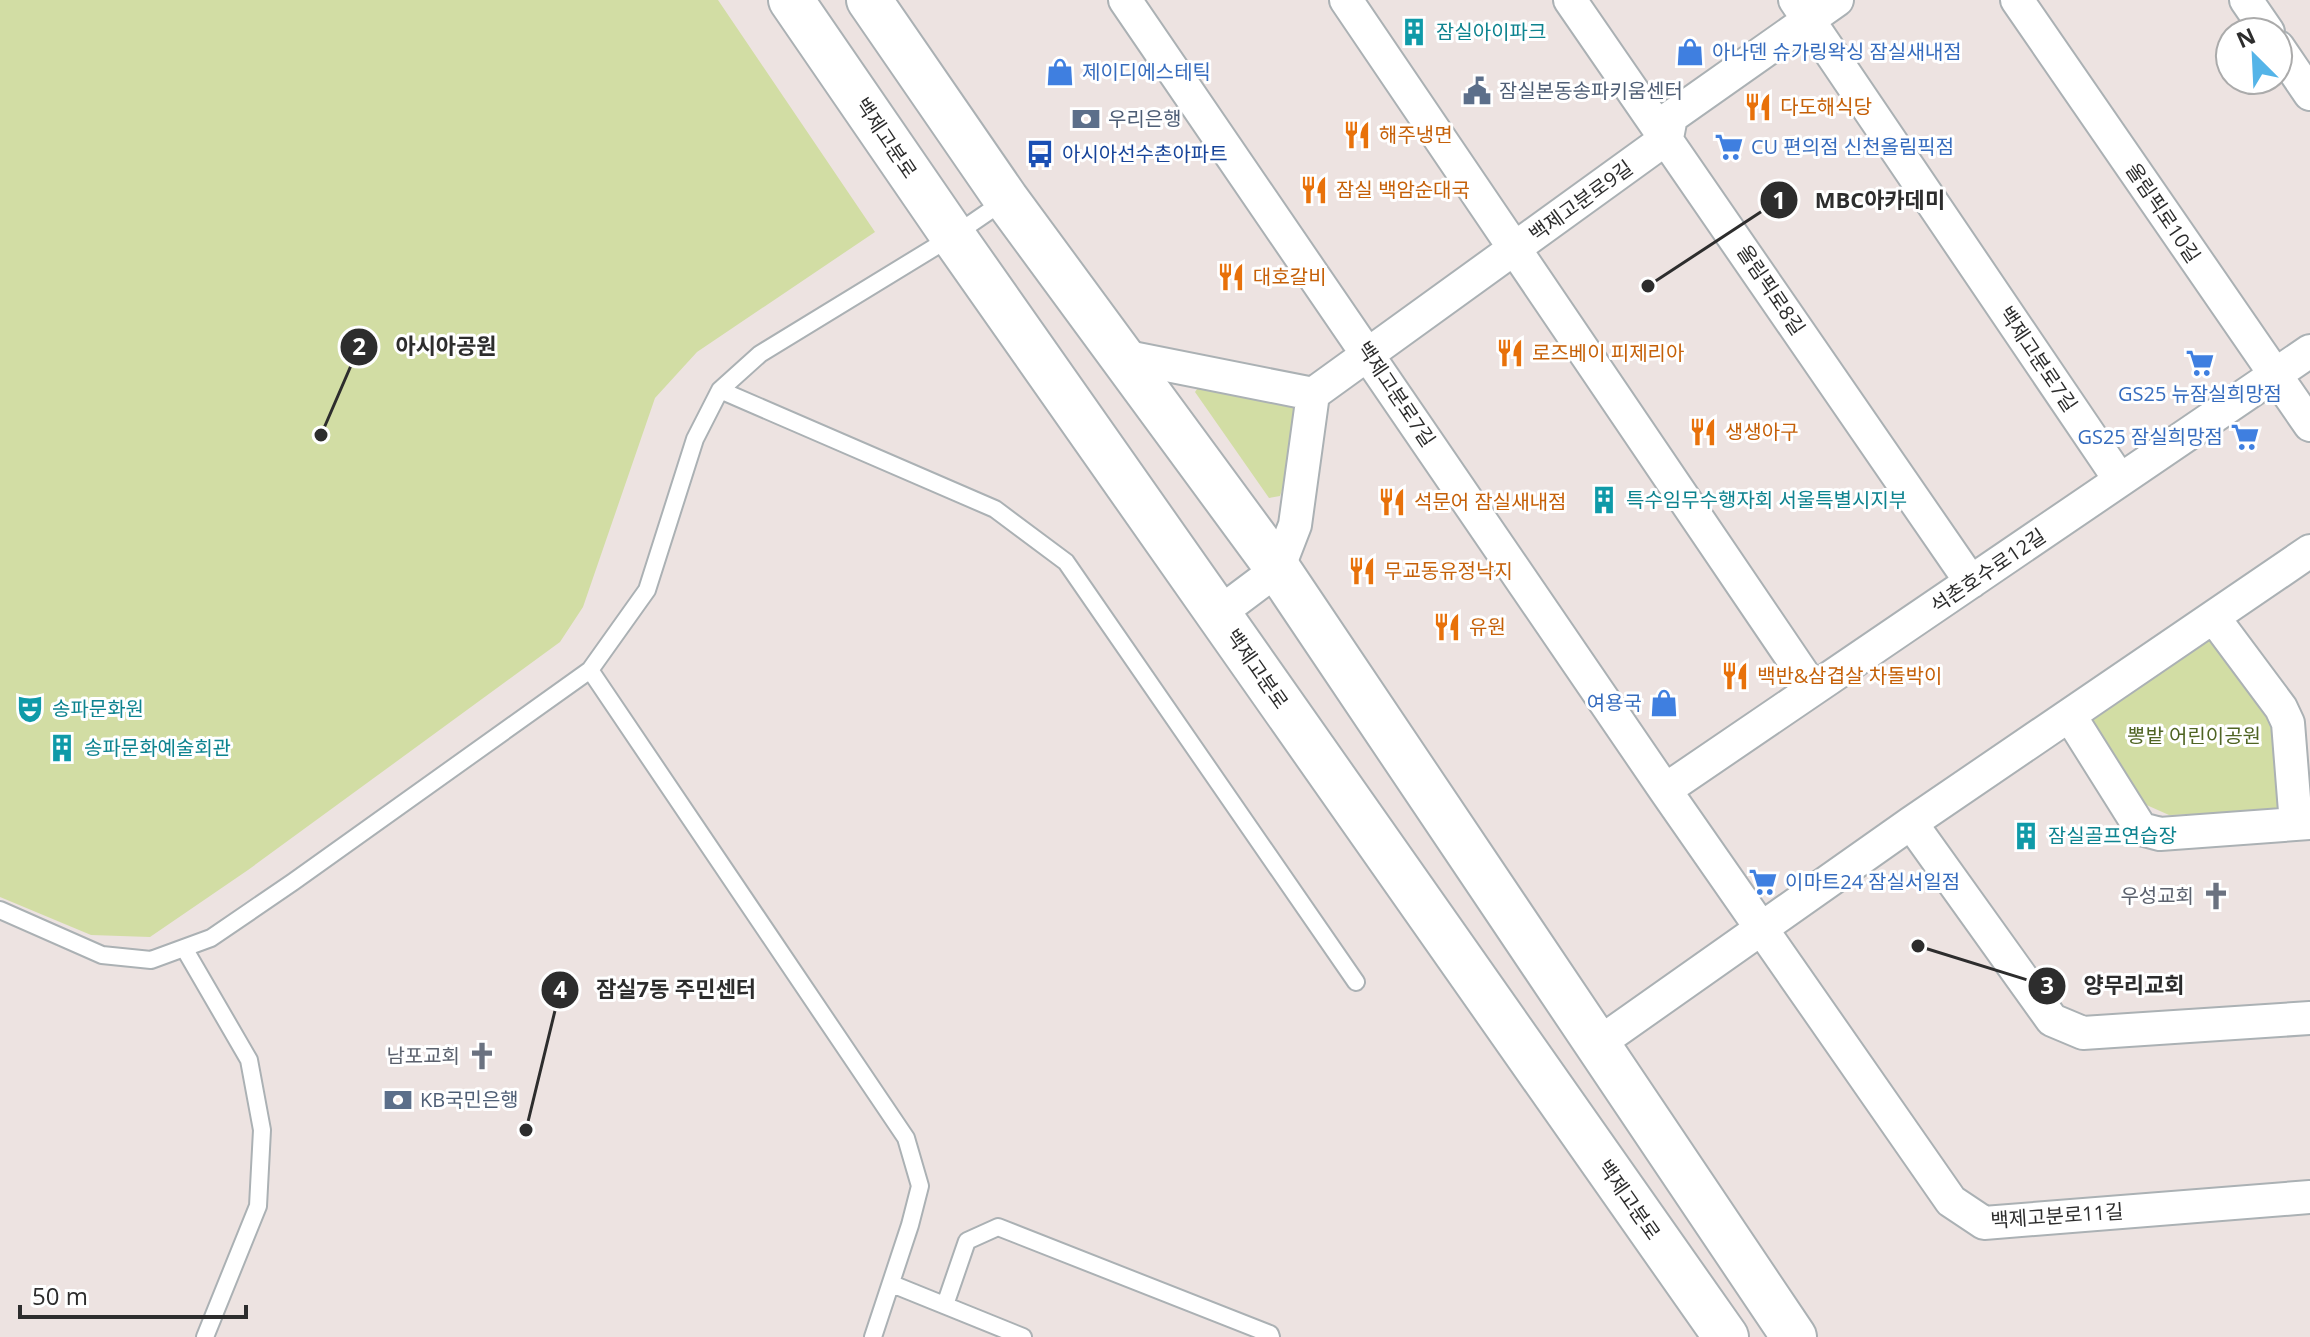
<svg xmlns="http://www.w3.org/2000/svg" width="2310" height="1337" font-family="'Open Sans','Noto Sans KR',sans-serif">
<rect width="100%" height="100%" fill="#ede3e1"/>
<path fill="#d2dda4" d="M0 0H718L875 232 697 352 655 398 583 607 560 642 248 870 150 937 91 935 0 897Z
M1202 382 1300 398 1308 410 1280 496 1269 498 1195 392Z
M2213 629 2280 720 2288 812 2169 815 2142 803 2085 716Z"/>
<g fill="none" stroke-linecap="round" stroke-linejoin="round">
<defs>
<path id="lane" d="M720 390 995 509 1066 562 1356 982
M590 670 906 1138 920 1186 910 1225 873 1337
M0 910 102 955 151 960 211 938 293 882 590 670 647 590 695 439 720 390 760 354 953 236 1004 201
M184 948 249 1060 262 1130 258 1206 205 1337
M892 1284 1023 1337
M945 1305 967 1241 998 1227 1270 1334 1271 1337"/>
<path id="street" d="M1125 0 1665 790 1951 1201 1984 1223 2310 1197
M1346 0 1813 689
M1570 0 1971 582
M1795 0 2120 480
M2017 0 2310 425
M2246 0 2268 32
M2278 47 2310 94
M1122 356 1313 394
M1218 614 1278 569 1295 525 1313 394 1667 138 1671 117 1837 0
M2214 618 2281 708 2288 723 2296 824
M2070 716 2141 829 2160 834 2310 823
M1665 790 2310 351
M1911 823 2052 1020 2083 1033 2310 1018
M1599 1043 1911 823 2310 551"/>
<path id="secondary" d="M791 0 953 236 1726 1337
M869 0 1006 199 1278 569 1794 1337"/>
</defs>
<use href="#lane" stroke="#abb1b4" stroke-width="20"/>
<use href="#street" stroke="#abb1b4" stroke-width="36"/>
<use href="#secondary" stroke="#abb1b4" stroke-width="48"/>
<use href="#lane" stroke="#fff" stroke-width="16"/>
<use href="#street" stroke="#fff" stroke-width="32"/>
<use href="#secondary" stroke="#fff" stroke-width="44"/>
</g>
<defs>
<symbol id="building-bare" viewBox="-9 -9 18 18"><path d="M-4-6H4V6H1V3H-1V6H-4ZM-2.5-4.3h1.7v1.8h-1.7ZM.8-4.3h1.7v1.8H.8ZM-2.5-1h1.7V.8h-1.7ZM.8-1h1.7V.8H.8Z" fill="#0f9aa8" stroke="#fff" stroke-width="2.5" paint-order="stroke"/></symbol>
<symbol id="shop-bare" viewBox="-9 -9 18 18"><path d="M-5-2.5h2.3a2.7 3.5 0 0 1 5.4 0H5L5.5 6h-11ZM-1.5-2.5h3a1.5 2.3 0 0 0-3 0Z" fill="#3f7fe0" stroke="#fff" stroke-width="2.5" paint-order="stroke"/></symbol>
<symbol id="civic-bare" viewBox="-9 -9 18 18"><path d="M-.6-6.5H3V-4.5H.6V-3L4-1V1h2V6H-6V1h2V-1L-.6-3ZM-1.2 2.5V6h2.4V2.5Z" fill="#5c6f8a" stroke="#fff" stroke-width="2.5" paint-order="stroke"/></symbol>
<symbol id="restaurant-bare" viewBox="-9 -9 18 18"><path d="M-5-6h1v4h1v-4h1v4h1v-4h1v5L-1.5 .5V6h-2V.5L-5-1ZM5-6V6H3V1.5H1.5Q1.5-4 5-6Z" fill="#e8710a" stroke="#fff" stroke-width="2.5" paint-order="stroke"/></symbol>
<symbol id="bank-bare" viewBox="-9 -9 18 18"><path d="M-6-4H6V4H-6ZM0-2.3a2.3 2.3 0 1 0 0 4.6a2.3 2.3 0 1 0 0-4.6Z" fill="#5c6f8a" stroke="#fff" stroke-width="2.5" paint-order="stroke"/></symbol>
<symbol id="supermarket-bare" viewBox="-9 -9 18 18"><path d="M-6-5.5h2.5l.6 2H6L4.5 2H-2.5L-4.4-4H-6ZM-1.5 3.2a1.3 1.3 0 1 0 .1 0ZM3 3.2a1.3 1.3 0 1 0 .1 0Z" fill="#3f7fe0" stroke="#fff" stroke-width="2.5" paint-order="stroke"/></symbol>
<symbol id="bus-bare" viewBox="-9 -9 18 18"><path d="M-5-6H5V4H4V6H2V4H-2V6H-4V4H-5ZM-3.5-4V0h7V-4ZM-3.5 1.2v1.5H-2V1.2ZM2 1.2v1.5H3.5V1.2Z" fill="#1a4fb4" stroke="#fff" stroke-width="2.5" paint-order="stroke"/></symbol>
<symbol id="theatre-bare" viewBox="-9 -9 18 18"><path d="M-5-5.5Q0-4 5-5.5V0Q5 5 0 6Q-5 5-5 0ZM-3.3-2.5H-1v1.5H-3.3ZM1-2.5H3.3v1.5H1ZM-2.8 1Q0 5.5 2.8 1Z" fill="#0f9aa8" stroke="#fff" stroke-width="2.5" paint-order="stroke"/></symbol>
<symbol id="church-bare" viewBox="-9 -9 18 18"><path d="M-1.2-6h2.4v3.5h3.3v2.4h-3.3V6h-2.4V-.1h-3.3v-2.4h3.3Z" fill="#6b7280" stroke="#fff" stroke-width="2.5" paint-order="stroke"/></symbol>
</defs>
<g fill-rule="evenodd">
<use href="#building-bare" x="1394" y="12" width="40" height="40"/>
<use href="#shop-bare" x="1670" y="32" width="40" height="40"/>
<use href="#shop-bare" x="1040" y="52" width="40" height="40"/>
<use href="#civic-bare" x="1457" y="71" width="40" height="40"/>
<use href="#restaurant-bare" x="1738" y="87" width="40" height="40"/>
<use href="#bank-bare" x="1066" y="99" width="40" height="40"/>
<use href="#restaurant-bare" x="1337" y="115" width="40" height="40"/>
<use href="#supermarket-bare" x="1709" y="127" width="40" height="40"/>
<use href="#bus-bare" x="1020" y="134" width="40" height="40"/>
<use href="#restaurant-bare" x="1294" y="170" width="40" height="40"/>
<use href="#restaurant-bare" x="1211" y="257" width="40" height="40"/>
<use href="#restaurant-bare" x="1490" y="333" width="40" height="40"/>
<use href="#supermarket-bare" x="2180" y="343" width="40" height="40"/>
<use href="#restaurant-bare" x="1683" y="412" width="40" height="40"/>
<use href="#supermarket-bare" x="2225" y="417" width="40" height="40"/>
<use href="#building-bare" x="1584" y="480" width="40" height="40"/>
<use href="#restaurant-bare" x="1372" y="482" width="40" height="40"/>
<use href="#restaurant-bare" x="1342" y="551" width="40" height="40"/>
<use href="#restaurant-bare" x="1427" y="607" width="40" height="40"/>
<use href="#restaurant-bare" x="1715" y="656" width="40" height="40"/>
<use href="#shop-bare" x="1644" y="683" width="40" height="40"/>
<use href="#theatre-bare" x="10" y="689" width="40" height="40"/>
<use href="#building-bare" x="42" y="728" width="40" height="40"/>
<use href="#building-bare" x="2006" y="816" width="40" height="40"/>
<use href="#supermarket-bare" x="1743" y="862" width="40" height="40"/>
<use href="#church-bare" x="2196" y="876" width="40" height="40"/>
<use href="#church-bare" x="462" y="1036" width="40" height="40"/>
<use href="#bank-bare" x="378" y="1080" width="40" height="40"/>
</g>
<g text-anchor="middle" stroke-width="6" stroke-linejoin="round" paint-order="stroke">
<g font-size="20" fill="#0d838f" stroke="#fff" text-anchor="start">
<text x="1436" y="39">잠실아이파크</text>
<text x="1626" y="507">특수임무수행자회 서울특별시지부</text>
<text x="52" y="716">송파문화원</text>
<text x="84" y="755">송파문화예술회관</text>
<text x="2048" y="843">잠실골프연습장</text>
</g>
<g font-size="20" fill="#366cbe" stroke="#fff" text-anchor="start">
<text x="1712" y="59">아나덴 슈가링왁싱 잠실새내점</text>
<text x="1082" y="79">제이디에스테틱</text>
<text x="1751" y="154">CU 편의점 신천올림픽점</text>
<text x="2200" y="401" text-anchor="middle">GS25 뉴잠실희망점</text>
<text x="2223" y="444" text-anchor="end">GS25 잠실희망점</text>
<text x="1642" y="710" text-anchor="end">여용국</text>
<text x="1785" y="889">이마트24 잠실서일점</text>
</g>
<g font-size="20" fill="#4e5e75" stroke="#fff" text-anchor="start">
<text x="1499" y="98">잠실본동송파키움센터</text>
<text x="1108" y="126">우리은행</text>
<text x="420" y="1107">KB국민은행</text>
</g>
<g font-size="20" fill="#c56008" stroke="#fff" text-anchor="start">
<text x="1780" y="114">다도해식당</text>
<text x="1379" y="142">해주냉면</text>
<text x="1336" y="197">잠실 백암순대국</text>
<text x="1253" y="284">대호갈비</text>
<text x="1532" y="360">로즈베이 피제리아</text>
<text x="1725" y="439">생생아구</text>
<text x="1414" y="509">석문어 잠실새내점</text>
<text x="1384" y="578">무교동유정낙지</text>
<text x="1469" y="634">유원</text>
<text x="1757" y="683">백반&amp;삼겹살 차돌박이</text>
</g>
<g font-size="20" fill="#2d2d2d" stroke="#fff">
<text transform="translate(886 138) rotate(56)" y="7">백제고분로</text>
<text transform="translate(1581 201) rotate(-36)" y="7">백제고분로9길</text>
<text transform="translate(2163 213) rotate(56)" y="7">올림픽로10길</text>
<text transform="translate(1771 290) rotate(56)" y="7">올림픽로8길</text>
<text transform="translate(2038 359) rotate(56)" y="7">백제고분로7길</text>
<text transform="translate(1396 394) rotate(56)" y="7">백제고분로7길</text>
<text transform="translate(1988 571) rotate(-34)" y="7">석촌호수로12길</text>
<text transform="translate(1257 669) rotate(55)" y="7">백제고분로</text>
<text transform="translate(1629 1200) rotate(55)" y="7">백제고분로</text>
<text transform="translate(2057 1216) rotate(-4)" y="7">백제고분로11길</text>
</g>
<g font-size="20" fill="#164399" stroke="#fff" text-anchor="start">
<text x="1062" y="161">아시아선수촌아파트</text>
</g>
<g font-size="20" fill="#4f6423" stroke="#fff">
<text x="2194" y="743">뽕밭 어린이공원</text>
</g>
<g font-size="20" fill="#5b616d" stroke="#fff" text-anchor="end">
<text x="2194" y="903">우성교회</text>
<text x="460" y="1063">남포교회</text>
</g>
</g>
<path fill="none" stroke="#2d2d2d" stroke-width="3" d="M1648 286L1779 200M321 435L359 347M1918 946L2047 986M526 1130L560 990"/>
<g fill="#2d2d2d" stroke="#fff" stroke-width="3">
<circle cx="1648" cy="286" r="8"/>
<circle cx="321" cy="435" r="8"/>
<circle cx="1918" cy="946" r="8"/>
<circle cx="526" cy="1130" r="8"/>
<circle cx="1779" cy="200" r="20"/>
<circle cx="359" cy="347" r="20"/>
<circle cx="2047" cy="986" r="20"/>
<circle cx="560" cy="990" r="20"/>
</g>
<g font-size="24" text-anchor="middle" font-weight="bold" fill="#fff">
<text x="1779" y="209">1</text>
<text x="359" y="355">2</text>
<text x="2047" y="994">3</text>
<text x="560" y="998">4</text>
</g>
<g font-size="22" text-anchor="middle" font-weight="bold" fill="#2d2d2d" stroke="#fff" stroke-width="6" stroke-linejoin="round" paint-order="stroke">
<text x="1880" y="208">MBC아카데미</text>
<text x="446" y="354">아시아공원</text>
<text x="2134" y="993">양무리교회</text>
<text x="676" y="997">잠실7동 주민센터</text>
</g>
<g transform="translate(2254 56) rotate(336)"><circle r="38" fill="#ffffff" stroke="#ababab" stroke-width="2"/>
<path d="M0-6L14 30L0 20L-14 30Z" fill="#54b4e8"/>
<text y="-12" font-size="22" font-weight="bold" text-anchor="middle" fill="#2d2d2d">N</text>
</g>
<path d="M20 1305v12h226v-12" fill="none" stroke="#2d2d2d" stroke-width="4"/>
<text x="32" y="1305" font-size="24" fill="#2d2d2d" stroke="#ffffff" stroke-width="6" paint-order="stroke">50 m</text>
</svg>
